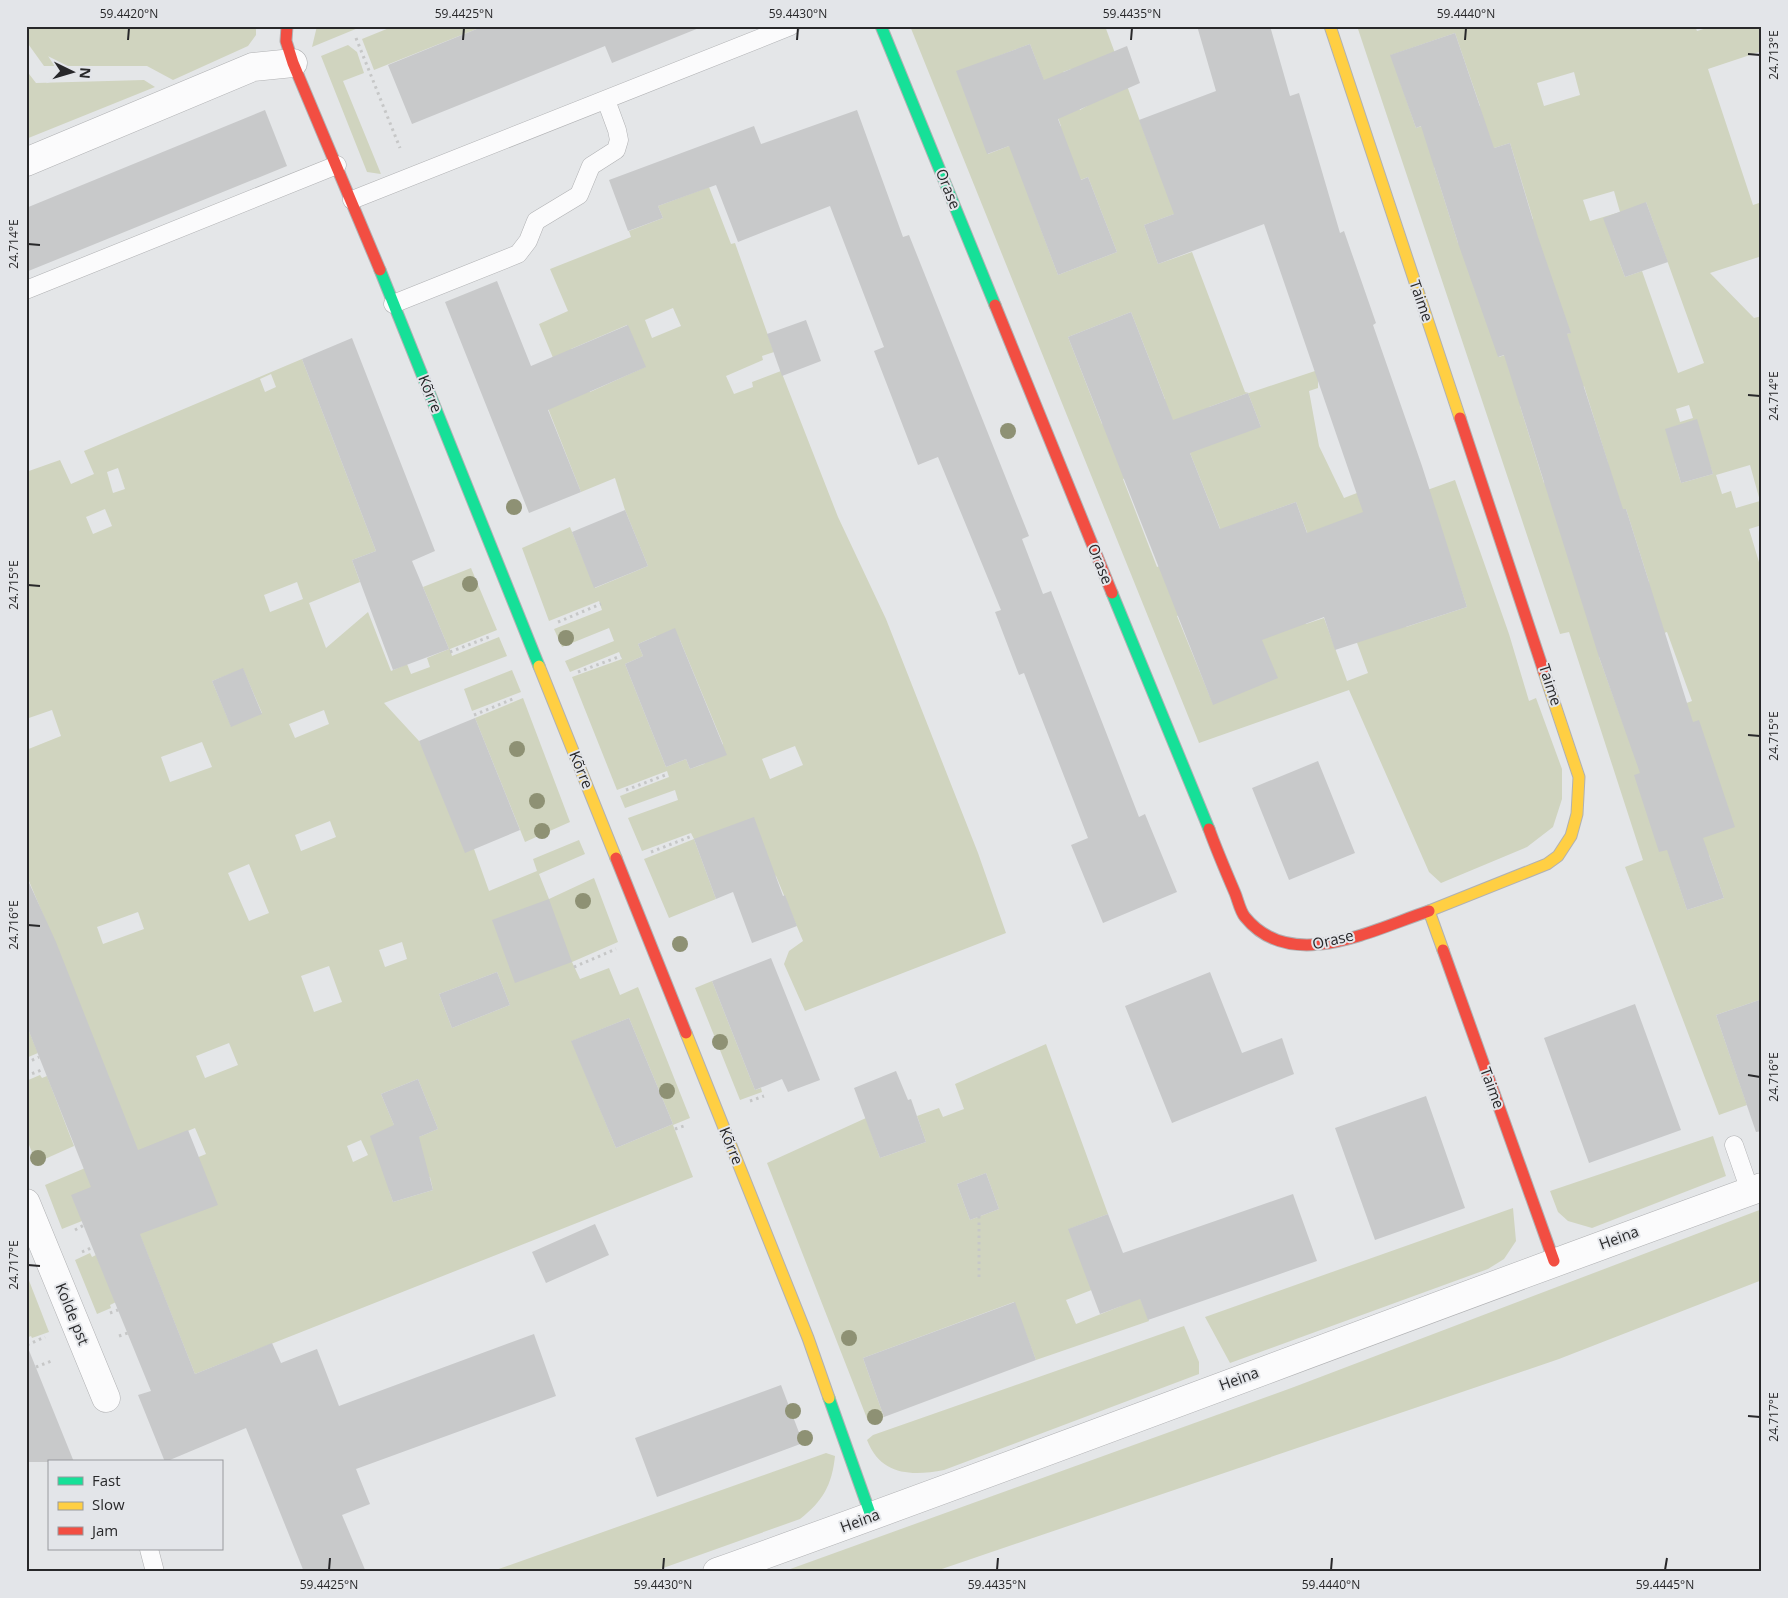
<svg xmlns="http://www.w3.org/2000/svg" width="1788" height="1598" font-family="'Open Sans',sans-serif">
<rect width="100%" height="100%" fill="#e4e6e8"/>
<path fill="#d0d4bf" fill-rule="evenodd" d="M26 26H256V35L248 46 173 80 147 66H44L26 41Z
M317 26H363L312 47Z
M394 26H484L374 70 362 39Z
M910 26H1105L1155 162 1177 213 1144 225 1158 264 1192 252 1245 392 1249 393 1318 370V388L1309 391 1319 446 1344 498 1362 491 1369 511 1455 480 1509 634 1529 701 1536 698 1562 769V799L1553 827 1527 847 1441 883 1429 872 1349 690 1199 743ZM1030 44 1061 126 988 154 957 72ZM1071 69 1087 106 1080 110 1063 72ZM1088 177 1117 252 1058 275 1030 200ZM1131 312 1165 399 1102 424 1068 337ZM1248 393 1261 427 1209 407ZM1190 453 1225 541 1157 567 1123 479ZM1296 502 1308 535 1344 607 1368 673 1347 681 1324 618 1306 624 1246 520ZM1436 514 1467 607 1406 627ZM1241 589 1213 704 1177 616Z
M1357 26H1695L1697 31 1713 26H1762V51L1708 69 1753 205 1762 202V256L1710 273 1754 318 1762 316V525L1749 529 1762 572V999L1716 1015 1747 1105 1719 1115 1625 867 1643 860 1569 632 1560 634ZM1455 33 1480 106 1416 128 1391 55ZM1574 72 1580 95 1544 106 1537 83ZM1510 143 1533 219 1458 243 1434 167ZM1614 191 1620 212 1590 221 1583 200ZM1646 202 1704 363 1678 373 1642 271 1625 277 1613 245ZM1473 284 1570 333 1499 357ZM1584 386 1608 463 1544 483 1520 406ZM1689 405 1693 418 1680 422 1676 409ZM1706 454 1713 474 1681 483 1675 463ZM1750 465 1760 501 1736 508 1731 491 1722 494 1716 475ZM1626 509 1649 582 1560 529ZM1667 632 1692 701 1624 726 1599 657ZM1709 855 1724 898 1687 910 1673 867Z
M348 45 357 52 364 73 343 81 381 174 367 172 321 56Z
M26 70 36 83 144 80 155 87 26 139Z
M709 187 731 244 735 243 774 352 762 356 763 360 726 376 734 394 753 387 752 382 781 371 838 517 886 619 978 853 1006 933 805 1011 784 964 789 951 803 941 776 876 694 839 716 899 669 918 644 859 694 839 691 833 642 851 628 818 678 800 675 790 625 808 620 796 669 777 667 771 617 790 572 677 622 659 619 652 570 672 565 661 614 641 609 628 562 647 554 629 602 610 599 601 549 621 522 548 570 527 595 588 648 566 625 510 615 478 581 492 540 388 561 377 539 324 568 311 550 269 631 237 629 231 663 218 658 206ZM673 308 681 326 652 338 645 320ZM627 325 645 367 590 392 571 349ZM656 636 680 640 723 744 704 764 690 769 686 759 666 767 625 664 643 656 638 644ZM795 746 803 765 770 779 762 759Z
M302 359 376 551 352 560 360 582 309 603 326 648 368 612 391 671 407 664 411 674 430 667 427 658 449 649 423 587 471 568 497 630 450 649 452 656 499 637 507 656 384 703 419 741 474 849 489 891 537 871 533 859 579 840 585 854 539 874 549 899 594 878 618 942 572 962 580 979 609 968 620 995 638 987 690 1118 673 1125 693 1177 195 1374 117 1177 82 1221 62 1229 45 1185 90 1166 47 924 26 874V750L61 736 52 710 26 719V472L60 460 71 484 94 474 84 451ZM271 374 276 387 265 392 260 379ZM118 468 125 489 113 493 107 472ZM105 509 112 526 93 534 86 517ZM297 582 303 599 270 612 264 595ZM243 669 262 713 231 726 212 681ZM324 710 329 724 295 738 289 724ZM202 742 212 767 170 782 161 757ZM330 821 336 837 301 851 295 835ZM249 864 269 913 249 921 228 873ZM138 912 144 929 103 944 97 927ZM402 942 407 959 385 967 379 950ZM329 966 342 1002 314 1012 301 976ZM497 972 510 1005 452 1028 439 994ZM629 1018 673 1124 616 1148 572 1041ZM229 1043 238 1065 205 1078 196 1056ZM418 1079 438 1129 402 1144 381 1094ZM195 1128 206 1154 169 1169 158 1143ZM361 1140 368 1155 353 1162 347 1146ZM430 1177 433 1190 393 1202 389 1190Z
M512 670 521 692 472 711 464 689Z
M523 698 570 822 525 842 475 718Z
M712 981 755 1090 761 1088 762 1092 740 1100 695 988Z
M26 1024 38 1053 26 1058Z
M1046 1044 1108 1214 1069 1229 1138 1293 1149 1321 1036 1360 1014 1302 863 1358 884 1417 868 1421 767 1163 866 1118 880 1158 926 1142 917 1116 939 1108 943 1117 964 1109 955 1084ZM986 1173 999 1209 970 1220 957 1184ZM1112 1282 1121 1306 1076 1324 1066 1300Z
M40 1075 42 1078 47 1076 74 1146 36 1163 26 1137V1081Z
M1713 1136 1726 1176 1592 1228 1568 1221 1558 1212 1550 1191Z
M1513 1208 1516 1241 1504 1259 1488 1269 1230 1363 1205 1317Z
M1762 1209V1280L1559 1359 933 1572H782L1294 1387Z
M90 1253 92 1257 96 1255 116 1302 110 1305 111 1308 97 1314 75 1260Z
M28 1278 49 1332 32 1338 31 1336 26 1338V1279Z
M1184 1326 1199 1362V1374L944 1470C912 1476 881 1476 867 1440L873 1435Z
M826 1453 835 1456C832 1485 823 1501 800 1519L652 1572H490Z"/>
<path fill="#c8c9ca" d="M484 26H699V28L612 63 605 46 412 124 388 65Z
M1197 26H1270L1290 96 1299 93 1340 233 1344 231 1376 323 1373 325 1422 466 1467 607 1335 650 1324 617 1262 640 1278 678 1213 705 1068 337 1131 312 1173 420 1248 393 1261 427 1190 453 1220 529 1296 502 1307 533 1363 512 1264 224 1158 264 1144 225 1174 214 1139 120 1216 91Z
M1455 33 1494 148 1510 143 1538 237 1571 333 1567 334 1623 509H1626L1693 722 1699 720 1735 827 1703 838 1724 898 1687 910 1667 850 1659 852 1634 775 1640 773 1598 654 1504 355 1498 357 1458 243 1421 126 1416 128 1390 55Z
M1030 44 1044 80 1127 46 1140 83 1058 119 1081 180 1088 177 1117 252 1058 275 1009 146 987 154 956 71Z
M265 110 287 166 26 272V208Z
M857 110 903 237 909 235 1029 536 1022 539 1043 594 1051 591 1139 817 1145 814 1177 892 1103 923 1071 845 1088 838 1024 673 1019 675 995 612 1001 610 938 457 918 465 874 351 884 347 830 206 738 242 716 185 658 206 663 218 628 231 609 180 754 126 761 144Z
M1646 202 1668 262 1625 277 1603 218Z
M497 281 531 366 628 325 646 367 548 410 581 492 529 513 445 302Z
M806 320 821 361 782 376 767 334Z
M352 338 435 551 412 561 449 649 393 670 352 560 376 551 302 359Z
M1697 419 1713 474 1681 483 1665 429Z
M625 510 648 566 594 588 572 532Z
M675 628 727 755 690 769 686 759 666 767 625 664 643 656 638 644Z
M243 668 262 714 231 727 212 681Z
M475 718 520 830 465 853 419 741Z
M1318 761 1355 853 1289 880 1252 788Z
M754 817 783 896 785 895 797 926 752 943 733 892 716 899 694 839Z
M26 876 56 942 138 1150 188 1130 218 1205 140 1234 195 1374 272 1343 281 1363 317 1349 339 1406 534 1334 556 1396 356 1469 370 1504 342 1515 366 1572H304L246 1428 165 1462 138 1395 151 1391 71 1195 91 1187 26 1024Z
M549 899 572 962 515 983 492 920Z
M771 958 820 1080 788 1092 782 1079 755 1090 712 981Z
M497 972 510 1005 452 1028 439 994Z
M1210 972 1242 1053 1282 1038 1294 1074 1172 1123 1125 1006Z
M1762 999V1131L1756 1132 1716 1015Z
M1635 1004 1681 1130 1589 1163 1544 1038Z
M629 1018 673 1124 616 1148 571 1041Z
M896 1071 908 1100 911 1099 926 1142 880 1158 854 1088Z
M418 1079 438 1129 419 1137 433 1190 393 1202 370 1136 394 1125 381 1094Z
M1426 1096 1465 1208 1375 1240 1335 1128Z
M986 1173 999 1209 970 1220 957 1184Z
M1293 1194 1317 1261 1148 1320 1140 1299 1100 1314 1068 1229 1108 1214 1123 1253Z
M595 1224 609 1255 546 1283 532 1252Z
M1015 1302 1036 1360 884 1417 863 1358Z
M26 1348H28L74 1462H26Z
M781 1385 803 1443 657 1497 635 1438Z"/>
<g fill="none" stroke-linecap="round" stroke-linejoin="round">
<defs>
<path id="lane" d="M352 200 791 26
M26 290 337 165
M393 304 518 254 528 241 536 221 579 195 591 166 616 150 619 140 617 130 606 100
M1734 1145 1750 1191
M149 1549 155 1572"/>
<path id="street" d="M26 162 253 67 293 63
M26 1203 106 1398
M717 1572C1066 1447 1413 1313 1762 1187"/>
<path id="fast" d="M881 26 995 305
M380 270 539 666
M1112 593 1209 829
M829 1398 871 1516"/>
<path id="slow" d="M1330 26 1460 418
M539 666 616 858
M1443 950 1429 911 1547 864 1558 856 1571 836 1577 814 1579 777 1544 672
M686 1033 808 1338 829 1398"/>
<path id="jam" d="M287 26 286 41 293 63 380 270
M995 305 1112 593
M1460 418 1544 672
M1209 829C1217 851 1226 872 1235 893 1238 900 1240 911 1245 917 1291 974 1374 929 1429 911
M616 858 686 1033
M1443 950 1554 1261"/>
</defs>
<use href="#lane" stroke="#b0b1b3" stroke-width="19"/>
<use href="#street" stroke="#b0b1b3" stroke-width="29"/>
<use href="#fast" stroke="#b0b1b3" stroke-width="13"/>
<use href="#slow" stroke="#b0b1b3" stroke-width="13"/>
<use href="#jam" stroke="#b0b1b3" stroke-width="13"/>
<path stroke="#c6c7c7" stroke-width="3" stroke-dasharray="2.5 4" stroke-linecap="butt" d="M356 38 400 148
M558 622 601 604
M450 652 489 637
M578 672 621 656
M474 715 515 698
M626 790 668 774
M651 852 692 836
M574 967 616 949
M26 1063 39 1057
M26 1076 44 1069
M750 1101 764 1096
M675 1129 687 1125
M979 1216V1277
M75 1230 84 1225
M82 1252 93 1247
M110 1313 118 1310
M119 1336 128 1333
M27 1345 45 1337
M36 1367 54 1360"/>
<use href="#lane" stroke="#fbfbfc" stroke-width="18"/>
<use href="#street" stroke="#fbfbfc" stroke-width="28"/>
<use href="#fast" stroke="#16e098" stroke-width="11"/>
<use href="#slow" stroke="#ffcf43" stroke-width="11"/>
<use href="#jam" stroke="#f24e42" stroke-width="11"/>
</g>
<g fill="#8e9174">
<circle cx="1008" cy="431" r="8"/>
<circle cx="514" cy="507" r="8"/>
<circle cx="470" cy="584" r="8"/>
<circle cx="566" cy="638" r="8"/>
<circle cx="517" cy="749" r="8"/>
<circle cx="537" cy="801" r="8"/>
<circle cx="542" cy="831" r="8"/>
<circle cx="583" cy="901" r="8"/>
<circle cx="680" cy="944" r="8"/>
<circle cx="720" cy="1042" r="8"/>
<circle cx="667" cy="1091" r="8"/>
<circle cx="38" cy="1158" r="8"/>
<circle cx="849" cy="1338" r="8"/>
<circle cx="793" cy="1411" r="8"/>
<circle cx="875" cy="1417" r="8"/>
<circle cx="805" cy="1438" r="8"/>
</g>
<path fill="none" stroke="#28282a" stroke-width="2" d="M128 40 129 28M463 40 464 28M797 40 798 28M1131 40 1132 28M1465 40 1466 28M1748 54 1760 55M28 244 40 245M1748 395 1760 396M28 585 40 586M1748 735 1760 736M28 925 40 926M1748 1075 1760 1077M28 1265 40 1266M1748 1416 1760 1417M329 1570 330 1558M663 1570 664 1558M997 1570 998 1558M1331 1570 1332 1558M1665 1570 1667 1558"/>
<g text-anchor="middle" stroke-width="4" stroke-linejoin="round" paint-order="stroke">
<g font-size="15" fill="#28282a" stroke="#e3e5e9">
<text transform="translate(948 189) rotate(68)" y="5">Orase</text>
<text transform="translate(1421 301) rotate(71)" y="5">Taime</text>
<text transform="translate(430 394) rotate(68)" y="5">Kõrre</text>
<text transform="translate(1100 564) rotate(68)" y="5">Orase</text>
<text transform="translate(1550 685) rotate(72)" y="5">Taime</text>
<text transform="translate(581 770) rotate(68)" y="5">Kõrre</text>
<text transform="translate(1333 940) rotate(-13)" y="5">Orase</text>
<text transform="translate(1492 1088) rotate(70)" y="5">Taime</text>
<text transform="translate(731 1146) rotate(68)" y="5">Kõrre</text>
<text transform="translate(1619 1238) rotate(-20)" y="5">Heina</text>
<text transform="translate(72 1314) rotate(68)" y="5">Kolde pst</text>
<text transform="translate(1239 1379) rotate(-20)" y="5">Heina</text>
<text transform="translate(860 1521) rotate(-20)" y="5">Heina</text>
</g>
</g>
<rect width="1788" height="1598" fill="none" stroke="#e3e5e9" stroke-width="55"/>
<rect x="48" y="1460" width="175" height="90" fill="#e3e5e9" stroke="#98999d"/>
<rect x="58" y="1477" width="25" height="8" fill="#16e098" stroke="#98999d"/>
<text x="92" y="1486" font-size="15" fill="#28282a">Fast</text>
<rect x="58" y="1502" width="25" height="8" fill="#ffcf43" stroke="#98999d"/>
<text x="92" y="1510" font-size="15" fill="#28282a">Slow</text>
<rect x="58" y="1527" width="25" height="8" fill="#f24e42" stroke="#98999d"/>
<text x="92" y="1536" font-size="15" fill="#28282a">Jam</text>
<g transform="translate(72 72) rotate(95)" stroke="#e3e5e9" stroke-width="4" paint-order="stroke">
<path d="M0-4L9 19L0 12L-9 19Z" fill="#28282a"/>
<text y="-8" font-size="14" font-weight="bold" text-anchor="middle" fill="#28282a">N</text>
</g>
<rect x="28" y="28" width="1732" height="1542" fill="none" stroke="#28282a" stroke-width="2"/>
<g font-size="12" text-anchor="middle" fill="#28282a">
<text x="129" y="18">59.4420°N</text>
<text x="464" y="18">59.4425°N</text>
<text x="798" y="18">59.4430°N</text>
<text x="1132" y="18">59.4435°N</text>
<text x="1466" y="18">59.4440°N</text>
<text transform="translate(1774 55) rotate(-90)" y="4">24.713°E</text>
<text transform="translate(14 244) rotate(-90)" y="4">24.714°E</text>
<text transform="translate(1774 396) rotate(-90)" y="4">24.714°E</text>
<text transform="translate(14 585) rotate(-90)" y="4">24.715°E</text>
<text transform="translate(1774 736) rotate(-90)" y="4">24.715°E</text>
<text transform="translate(14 925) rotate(-90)" y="4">24.716°E</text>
<text transform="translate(1774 1077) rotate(-90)" y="4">24.716°E</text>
<text transform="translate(14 1265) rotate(-90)" y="4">24.717°E</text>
<text transform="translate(1774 1417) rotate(-90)" y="4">24.717°E</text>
<text x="329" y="1589">59.4425°N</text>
<text x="663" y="1589">59.4430°N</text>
<text x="997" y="1589">59.4435°N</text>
<text x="1331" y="1589">59.4440°N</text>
<text x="1665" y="1589">59.4445°N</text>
</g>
</svg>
